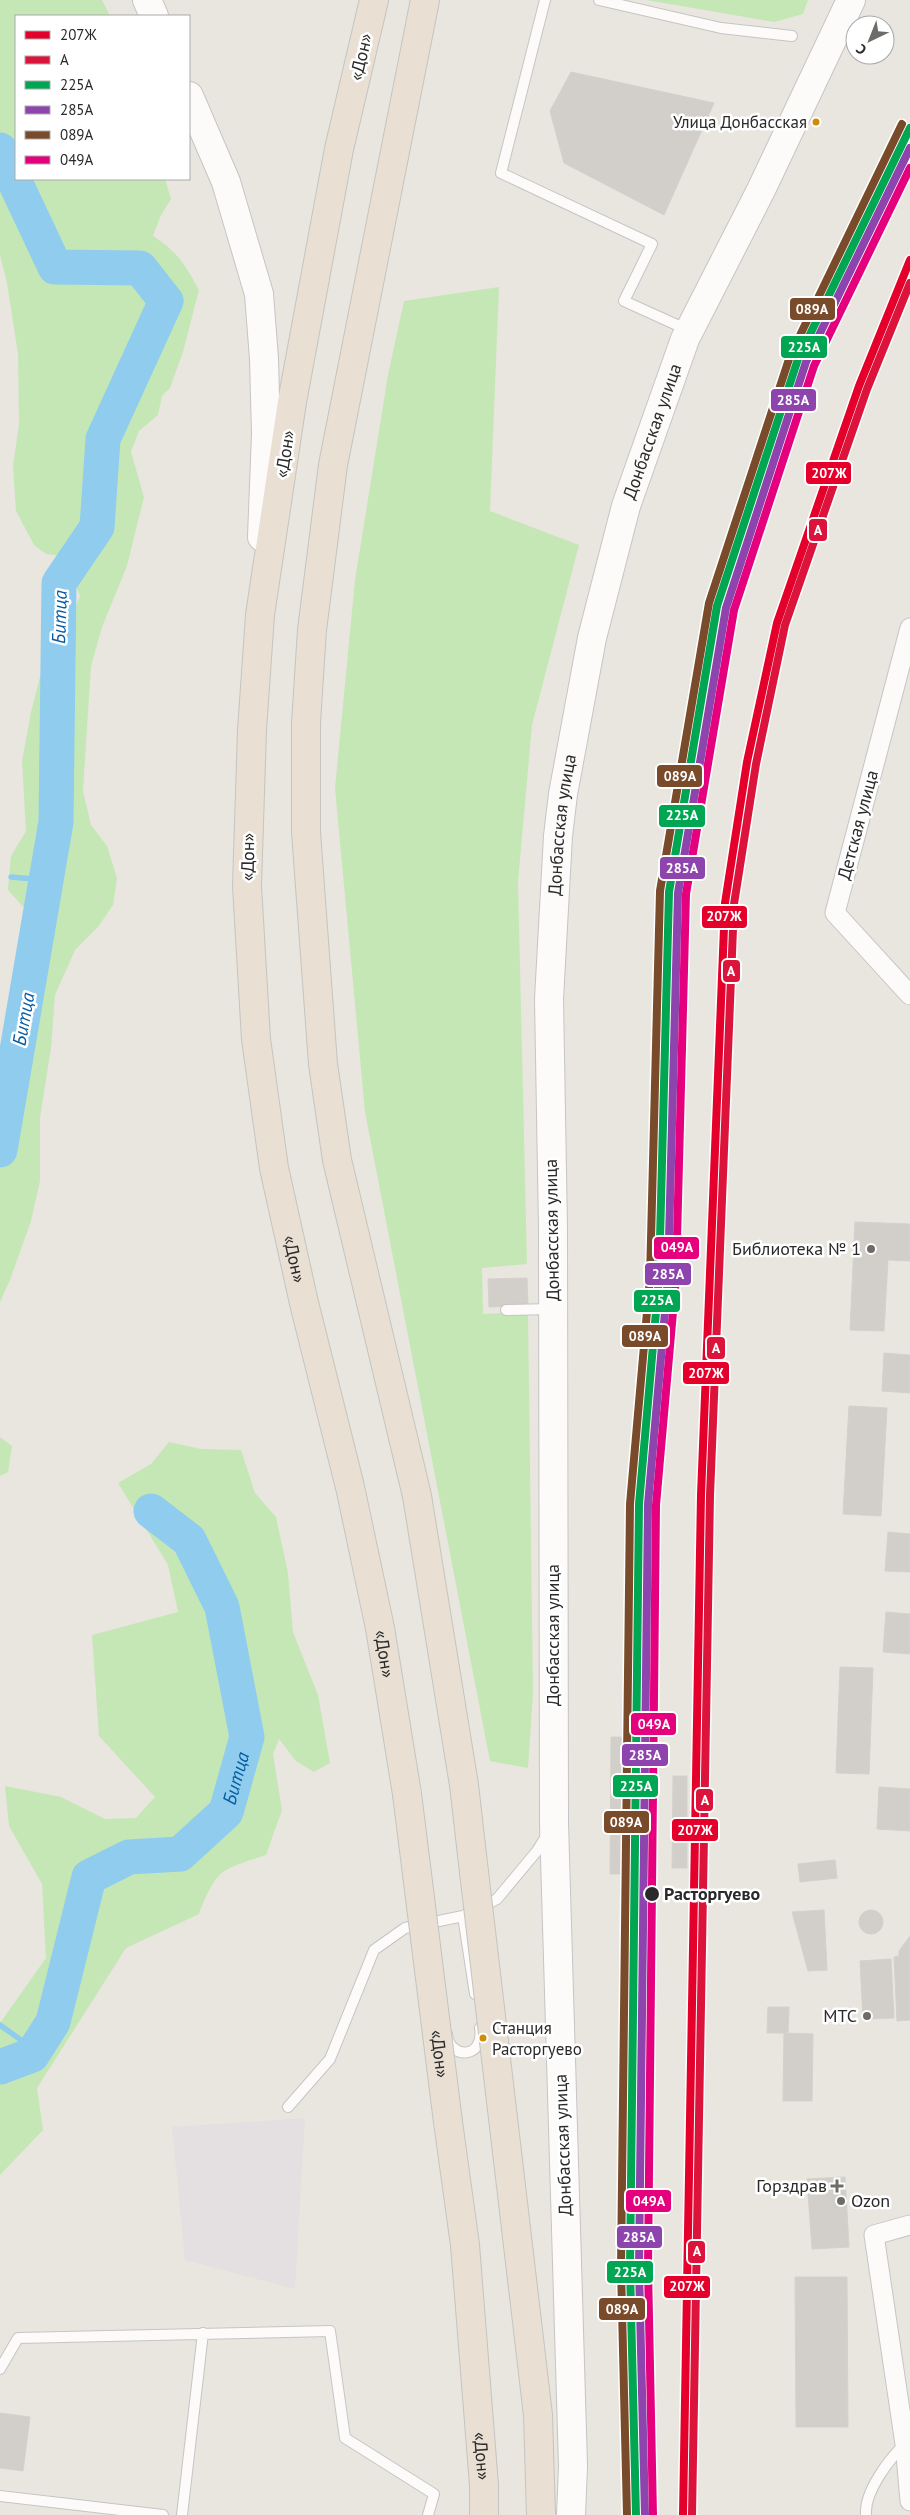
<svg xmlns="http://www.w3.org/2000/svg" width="910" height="2515" font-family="'PT Sans',sans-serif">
<rect width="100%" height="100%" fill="#e9e6df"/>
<path fill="#e4e0e2" d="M305 2118 295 2289 185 2260 172 2127Z"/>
<path fill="#c5e7b6" d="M0 0H102L110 16H16V179H165L171 199 160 217 153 236C177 251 186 266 199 290L183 352 170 388 162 396 158 415 139 431 131 452 144 497 127 566 102 627 91 666 83 791 91 825 107 846 117 878 113 905 98 927 75 950 55 995 51 1048 40 1118V1181L31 1221 10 1280 0 1302V1077L8 1015 26 910 8 890 11 856 26 831 22 761 31 712 40 677 58 651 80 596 63 556 46 554 34 545 16 511 13 466 19 424 18 354 7 283 0 255Z
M646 0H808L803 14 774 22Z
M499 287 490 511 579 545 532 725 518 882 527 1264 482 1268 483 1314 528 1312 533 1693 528 1768 490 1761 365 1112 335 788 355 580 388 375 404 301Z
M0 1437 12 1446 8 1472 0 1476Z
M169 1442 201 1449 241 1450 255 1493 276 1517 288 1573 293 1632 318 1695 330 1763 314 1772 296 1761 279 1739 273 1754 282 1810 266 1855C221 1870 217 1868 199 1914L126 1948 37 2088 43 2130 0 2175V2023L46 1958 42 1884 9 1826 5 1786 61 1797 105 1819 136 1818 155 1797 99 1736 92 1635 178 1612 168 1565 118 1483 151 1464Z"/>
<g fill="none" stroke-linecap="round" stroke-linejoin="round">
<path stroke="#8fccee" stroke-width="5.5" d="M11 877 46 880
M0 2025 35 2050"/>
<g stroke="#8fccee" stroke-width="35">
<path d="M0 150 55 267 140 268 166 301 103 439 97 527 59 583 56 822 0 1150"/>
<path id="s1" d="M0 2067 32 2055 53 2022 89 1877 129 1857 180 1854 226 1812 247 1737 222 1607 189 1540 151 1511"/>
</g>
</g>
<path fill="#d2cfca" stroke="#d4d1cb" d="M571 72 714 103 664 215 564 163 550 111Z
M855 1222 910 1224V1261L888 1260 884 1331 850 1330Z
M527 1278 528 1306 489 1307 488 1279Z
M884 1353 910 1355V1393L882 1391Z
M849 1406 887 1408 881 1516 843 1514Z
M888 1532 910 1534V1572L885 1571Z
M886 1612 910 1614V1654L883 1652Z
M840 1667 873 1668 869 1774 836 1773Z
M611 1737H625L624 1874H610Z
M673 1776H687V1868H672Z
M879 1787 910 1789V1831L877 1829Z
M835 1860 837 1878 800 1882 798 1864Z
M824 1910 827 1970 808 1971 792 1912Z
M859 1922a12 12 0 1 1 24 0a12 12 0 1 1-24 0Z
M910 1936V2020L897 2021 894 1957 899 1956V1951Z
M891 1959 894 2018 863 2019 860 1961Z
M768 2007H789L788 2033H767Z
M784 2033 813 2034 812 2101H783Z
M845 2177 849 2247 812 2249 807 2179Z
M795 2277H847L848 2427H796Z
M0 2413 30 2417 23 2471 0 2468Z"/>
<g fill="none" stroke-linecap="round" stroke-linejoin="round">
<defs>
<path id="lane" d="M545 0 501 173 652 244 624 301 688 330
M599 0 721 28 792 36
M506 1310 553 1309
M463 1916 475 1994
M447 2034C450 2061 485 2058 480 2028
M288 2107 330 2059 374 1950 405 1928 463 1916 497 1899 537 1851 548 1833
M0 2369 18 2338 330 2331 345 2438 434 2494 428 2515
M0 2496 163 2515
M182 2515 203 2333
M866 2515C864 2492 889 2459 905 2444"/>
<path id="street" d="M910 628 835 913 910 995
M910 2225 874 2235 905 2444 910 2501"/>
<g id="secondary">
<path d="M147 0 154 16"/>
<path d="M189 96 226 182 259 294 264 359 266 434 262 537"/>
<path id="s2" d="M571 2515 573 2466 554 1823 553 1229 549 999 558 836 563 794 592 638 626 506 685 339 761 190 851 0"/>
</g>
<g id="highway">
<path id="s3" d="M374 0 339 149 292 402 260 615 252 730 247 886 256 1039 274 1168 304 1303 350 1487 380 1628 407 1794"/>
<path d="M425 0 333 465 312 630 306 723V832L323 1064 337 1160 417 1496 464 1785 474 1872"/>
<path id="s4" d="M448 2122 465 2245 484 2485V2515"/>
</g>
</defs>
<use href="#lane" stroke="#c6c5c5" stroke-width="12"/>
<use href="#street" stroke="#c6c5c5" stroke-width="21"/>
<use href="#secondary" stroke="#c6c5c5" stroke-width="30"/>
<use href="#highway" stroke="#c4c4c1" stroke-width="30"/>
<use href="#lane" stroke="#fcfbfa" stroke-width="10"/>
<use href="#street" stroke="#fcfbfa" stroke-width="19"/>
<use href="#secondary" stroke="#fcfbfa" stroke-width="28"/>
<use href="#highway" stroke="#e9dfd3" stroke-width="28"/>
<defs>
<g id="highway-bridge">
<path id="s5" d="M407 1794 448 2122"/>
<path d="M474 1872 538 2415 541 2515"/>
</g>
</defs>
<use href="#highway-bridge" stroke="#c4c4c1" stroke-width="30" stroke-linecap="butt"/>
<use href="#highway-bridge" stroke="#e9dfd3" stroke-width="28"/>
<defs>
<path id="rail-1" d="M683 2515 701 1495 725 903 747 762 777 623 859 386 910 260"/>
<path id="rail-2" d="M692 2515 710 1495 734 904 756 764 785 625 867 389 910 283"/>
<path id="rail-3" d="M636 2515 630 2268 639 1504 659 1278 669 892 717 606 798 359 910 128"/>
<path id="rail-4" d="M645 2515 639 2268 648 1504 668 1278 678 893 726 608 806 362 910 148"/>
<path id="rail-5" d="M627 2515 621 2268 630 1504 650 1278 660 891 709 603 790 356 902 124"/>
<path id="rail-6" d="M653 2515 648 2268 656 1505 676 1278 686 894 734 610 814 366 910 168"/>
</defs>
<use href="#rail-1" stroke="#fff" stroke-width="11"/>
<use href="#rail-2" stroke="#fff" stroke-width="11"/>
<use href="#rail-3" stroke="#fff" stroke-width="11"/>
<use href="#rail-4" stroke="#fff" stroke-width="11"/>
<use href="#rail-5" stroke="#fff" stroke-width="11"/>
<use href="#rail-6" stroke="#fff" stroke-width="11"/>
<use href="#rail-1" stroke="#e4002b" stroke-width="8"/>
<use href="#rail-2" stroke="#dc143c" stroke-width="8"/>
<use href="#rail-3" stroke="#00a651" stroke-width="8"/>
<use href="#rail-4" stroke="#8e44ad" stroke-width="8"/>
<use href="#rail-5" stroke="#7a4b2a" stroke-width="8"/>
<use href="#rail-6" stroke="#e5007d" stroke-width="8"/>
</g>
<g fill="#ce8d08" stroke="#fff" stroke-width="2">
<circle cx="816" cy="122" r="4.5"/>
<circle cx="483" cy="2038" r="4.5"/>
</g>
<g fill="#6d6c69" stroke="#fff" stroke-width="2">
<circle cx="871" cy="1249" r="5"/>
<circle cx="867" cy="2016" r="5"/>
<path d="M834.5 2178.5h5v5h5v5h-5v5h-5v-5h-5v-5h5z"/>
<circle cx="841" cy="2201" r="5"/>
</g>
<circle fill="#2a2a2a" stroke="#fff" stroke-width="2" cx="652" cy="1894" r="8"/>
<g text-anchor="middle" stroke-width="5" stroke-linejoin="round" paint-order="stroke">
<g font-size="17" fill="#2a2a2a" stroke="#fff" text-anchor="end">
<text x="807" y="128">Улица Донбасская</text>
<text x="492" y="2034" text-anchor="start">Станция<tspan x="492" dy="21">Расторгуево</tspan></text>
</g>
<g font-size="18" fill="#2a2a2a" stroke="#fff">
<text transform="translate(361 57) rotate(-77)" y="6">«Дон»</text>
<text dy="6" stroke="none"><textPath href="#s2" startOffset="2096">Донбасская улица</textPath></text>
<text transform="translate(285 454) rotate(-81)" y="6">«Дон»</text>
<text dy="6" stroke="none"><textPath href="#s2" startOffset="1691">Донбасская улица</textPath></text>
<text transform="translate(858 825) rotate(-75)" y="6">Детская улица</text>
<text transform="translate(248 857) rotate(-89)" y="6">«Дон»</text>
<text transform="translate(552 1230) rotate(-91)" y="6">Донбасская улица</text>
<text dy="6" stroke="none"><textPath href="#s3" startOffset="1274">«Дон»</textPath></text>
<text transform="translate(553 1635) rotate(-90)" y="6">Донбасская улица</text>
<text dy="6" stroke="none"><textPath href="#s3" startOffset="1679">«Дон»</textPath></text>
<text dy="6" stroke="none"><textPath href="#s5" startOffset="262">«Дон»</textPath></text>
<text transform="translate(563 2145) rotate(-92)" y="6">Донбасская улица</text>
<text dy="6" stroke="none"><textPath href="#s4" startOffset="336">«Дон»</textPath></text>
</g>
<g font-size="18" fill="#2a2a2a" stroke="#fff" text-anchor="end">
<text x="861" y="1255">Библиотека № 1</text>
<text x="857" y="2022">МТС</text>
<text x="827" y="2192">Горздрав</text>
<text x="851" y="2207" text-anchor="start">Ozon</text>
</g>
<g font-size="18" font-weight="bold" fill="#2a2a2a" stroke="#fff" text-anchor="start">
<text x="664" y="1900">Расторгуево</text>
</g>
<g font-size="19" font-style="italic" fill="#065ca2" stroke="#fff">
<text transform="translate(59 617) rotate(-88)" y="7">Битца</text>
<text transform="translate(23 1019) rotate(-80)" y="7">Битца</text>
<text dy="7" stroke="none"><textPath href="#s1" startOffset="416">Битца</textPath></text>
</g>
</g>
<g stroke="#fff" stroke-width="2">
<rect x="789" y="297" width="47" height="24" rx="5" fill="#7a4b2a"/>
<rect x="780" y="335" width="48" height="24" rx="5" fill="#00a651"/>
<rect x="770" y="388" width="47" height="24" rx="5" fill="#8e44ad"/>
<rect x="805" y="461" width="47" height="24" rx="5" fill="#e4002b"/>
<rect x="808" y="518" width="20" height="24" rx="5" fill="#dc143c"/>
<rect x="656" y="764" width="47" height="24" rx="5" fill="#7a4b2a"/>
<rect x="658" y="804" width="48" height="24" rx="5" fill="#00a651"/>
<rect x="659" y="856" width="47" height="24" rx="5" fill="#8e44ad"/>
<rect x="701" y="905" width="47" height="24" rx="5" fill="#e4002b"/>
<rect x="722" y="959" width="19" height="24" rx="5" fill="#dc143c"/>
<rect x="653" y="1236" width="47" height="24" rx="5" fill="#e5007d"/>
<rect x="644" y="1262" width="48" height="24" rx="5" fill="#8e44ad"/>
<rect x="633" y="1289" width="48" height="24" rx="5" fill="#00a651"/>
<rect x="621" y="1324" width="48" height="24" rx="5" fill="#7a4b2a"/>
<rect x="706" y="1336" width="20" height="24" rx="5" fill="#dc143c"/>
<rect x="682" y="1361" width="48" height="24" rx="5" fill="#e4002b"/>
<rect x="630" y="1712" width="47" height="24" rx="5" fill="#e5007d"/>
<rect x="621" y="1743" width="48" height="24" rx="5" fill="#8e44ad"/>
<rect x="612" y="1774" width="47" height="24" rx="5" fill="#00a651"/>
<rect x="695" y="1788" width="19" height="24" rx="5" fill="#dc143c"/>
<rect x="603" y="1810" width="47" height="24" rx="5" fill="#7a4b2a"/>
<rect x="671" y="1818" width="48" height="24" rx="5" fill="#e4002b"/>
<rect x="625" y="2189" width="47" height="24" rx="5" fill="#e5007d"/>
<rect x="616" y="2225" width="47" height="24" rx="5" fill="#8e44ad"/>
<rect x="687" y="2240" width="19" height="24" rx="5" fill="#dc143c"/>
<rect x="606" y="2260" width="48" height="24" rx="5" fill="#00a651"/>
<rect x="663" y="2275" width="48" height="24" rx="5" fill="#e4002b"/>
<rect x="598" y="2297" width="48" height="24" rx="5" fill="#7a4b2a"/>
</g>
<g font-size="14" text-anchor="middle" font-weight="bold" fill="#fff">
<text x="812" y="314">089А</text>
<text x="804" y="352">225А</text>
<text x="793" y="405">285А</text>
<text x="829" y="478">207Ж</text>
<text x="818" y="535">A</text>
<text x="680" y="781">089А</text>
<text x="682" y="820">225А</text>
<text x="682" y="873">285А</text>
<text x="724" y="921">207Ж</text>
<text x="731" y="976">A</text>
<text x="677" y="1252">049А</text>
<text x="668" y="1279">285А</text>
<text x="657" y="1305">225А</text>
<text x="645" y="1341">089А</text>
<text x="716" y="1353">A</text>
<text x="706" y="1378">207Ж</text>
<text x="654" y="1729">049А</text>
<text x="645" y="1760">285А</text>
<text x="636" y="1791">225А</text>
<text x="705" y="1805">A</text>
<text x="626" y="1827">089А</text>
<text x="695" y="1835">207Ж</text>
<text x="649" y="2206">049А</text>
<text x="639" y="2242">285А</text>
<text x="697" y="2256">A</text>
<text x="630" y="2277">225А</text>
<text x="687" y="2291">207Ж</text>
<text x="622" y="2314">089А</text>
</g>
<rect x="15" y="15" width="175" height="165" fill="#ffffff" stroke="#aaaaaa"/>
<rect x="25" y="31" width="25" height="8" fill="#e4002b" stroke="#aaaaaa"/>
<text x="60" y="40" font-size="15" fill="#2a2a2a">207Ж</text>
<rect x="25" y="56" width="25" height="8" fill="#dc143c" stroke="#aaaaaa"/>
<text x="60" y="65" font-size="15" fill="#2a2a2a">A</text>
<rect x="25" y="81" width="25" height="8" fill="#00a651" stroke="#aaaaaa"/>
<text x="60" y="90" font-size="15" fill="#2a2a2a">225А</text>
<rect x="25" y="106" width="25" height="8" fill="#8e44ad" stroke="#aaaaaa"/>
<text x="60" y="115" font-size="15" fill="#2a2a2a">285А</text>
<rect x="25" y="131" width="25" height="8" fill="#7a4b2a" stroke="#aaaaaa"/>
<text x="60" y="140" font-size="15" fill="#2a2a2a">089А</text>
<rect x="25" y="156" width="25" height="8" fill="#e5007d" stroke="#aaaaaa"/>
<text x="60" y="165" font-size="15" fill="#2a2a2a">049А</text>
<g transform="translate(870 40) rotate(223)"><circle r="24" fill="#ffffff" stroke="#aaaaaa"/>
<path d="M0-4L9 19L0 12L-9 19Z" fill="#6d6c69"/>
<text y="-8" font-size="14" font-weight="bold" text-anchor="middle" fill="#2a2a2a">С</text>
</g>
</svg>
